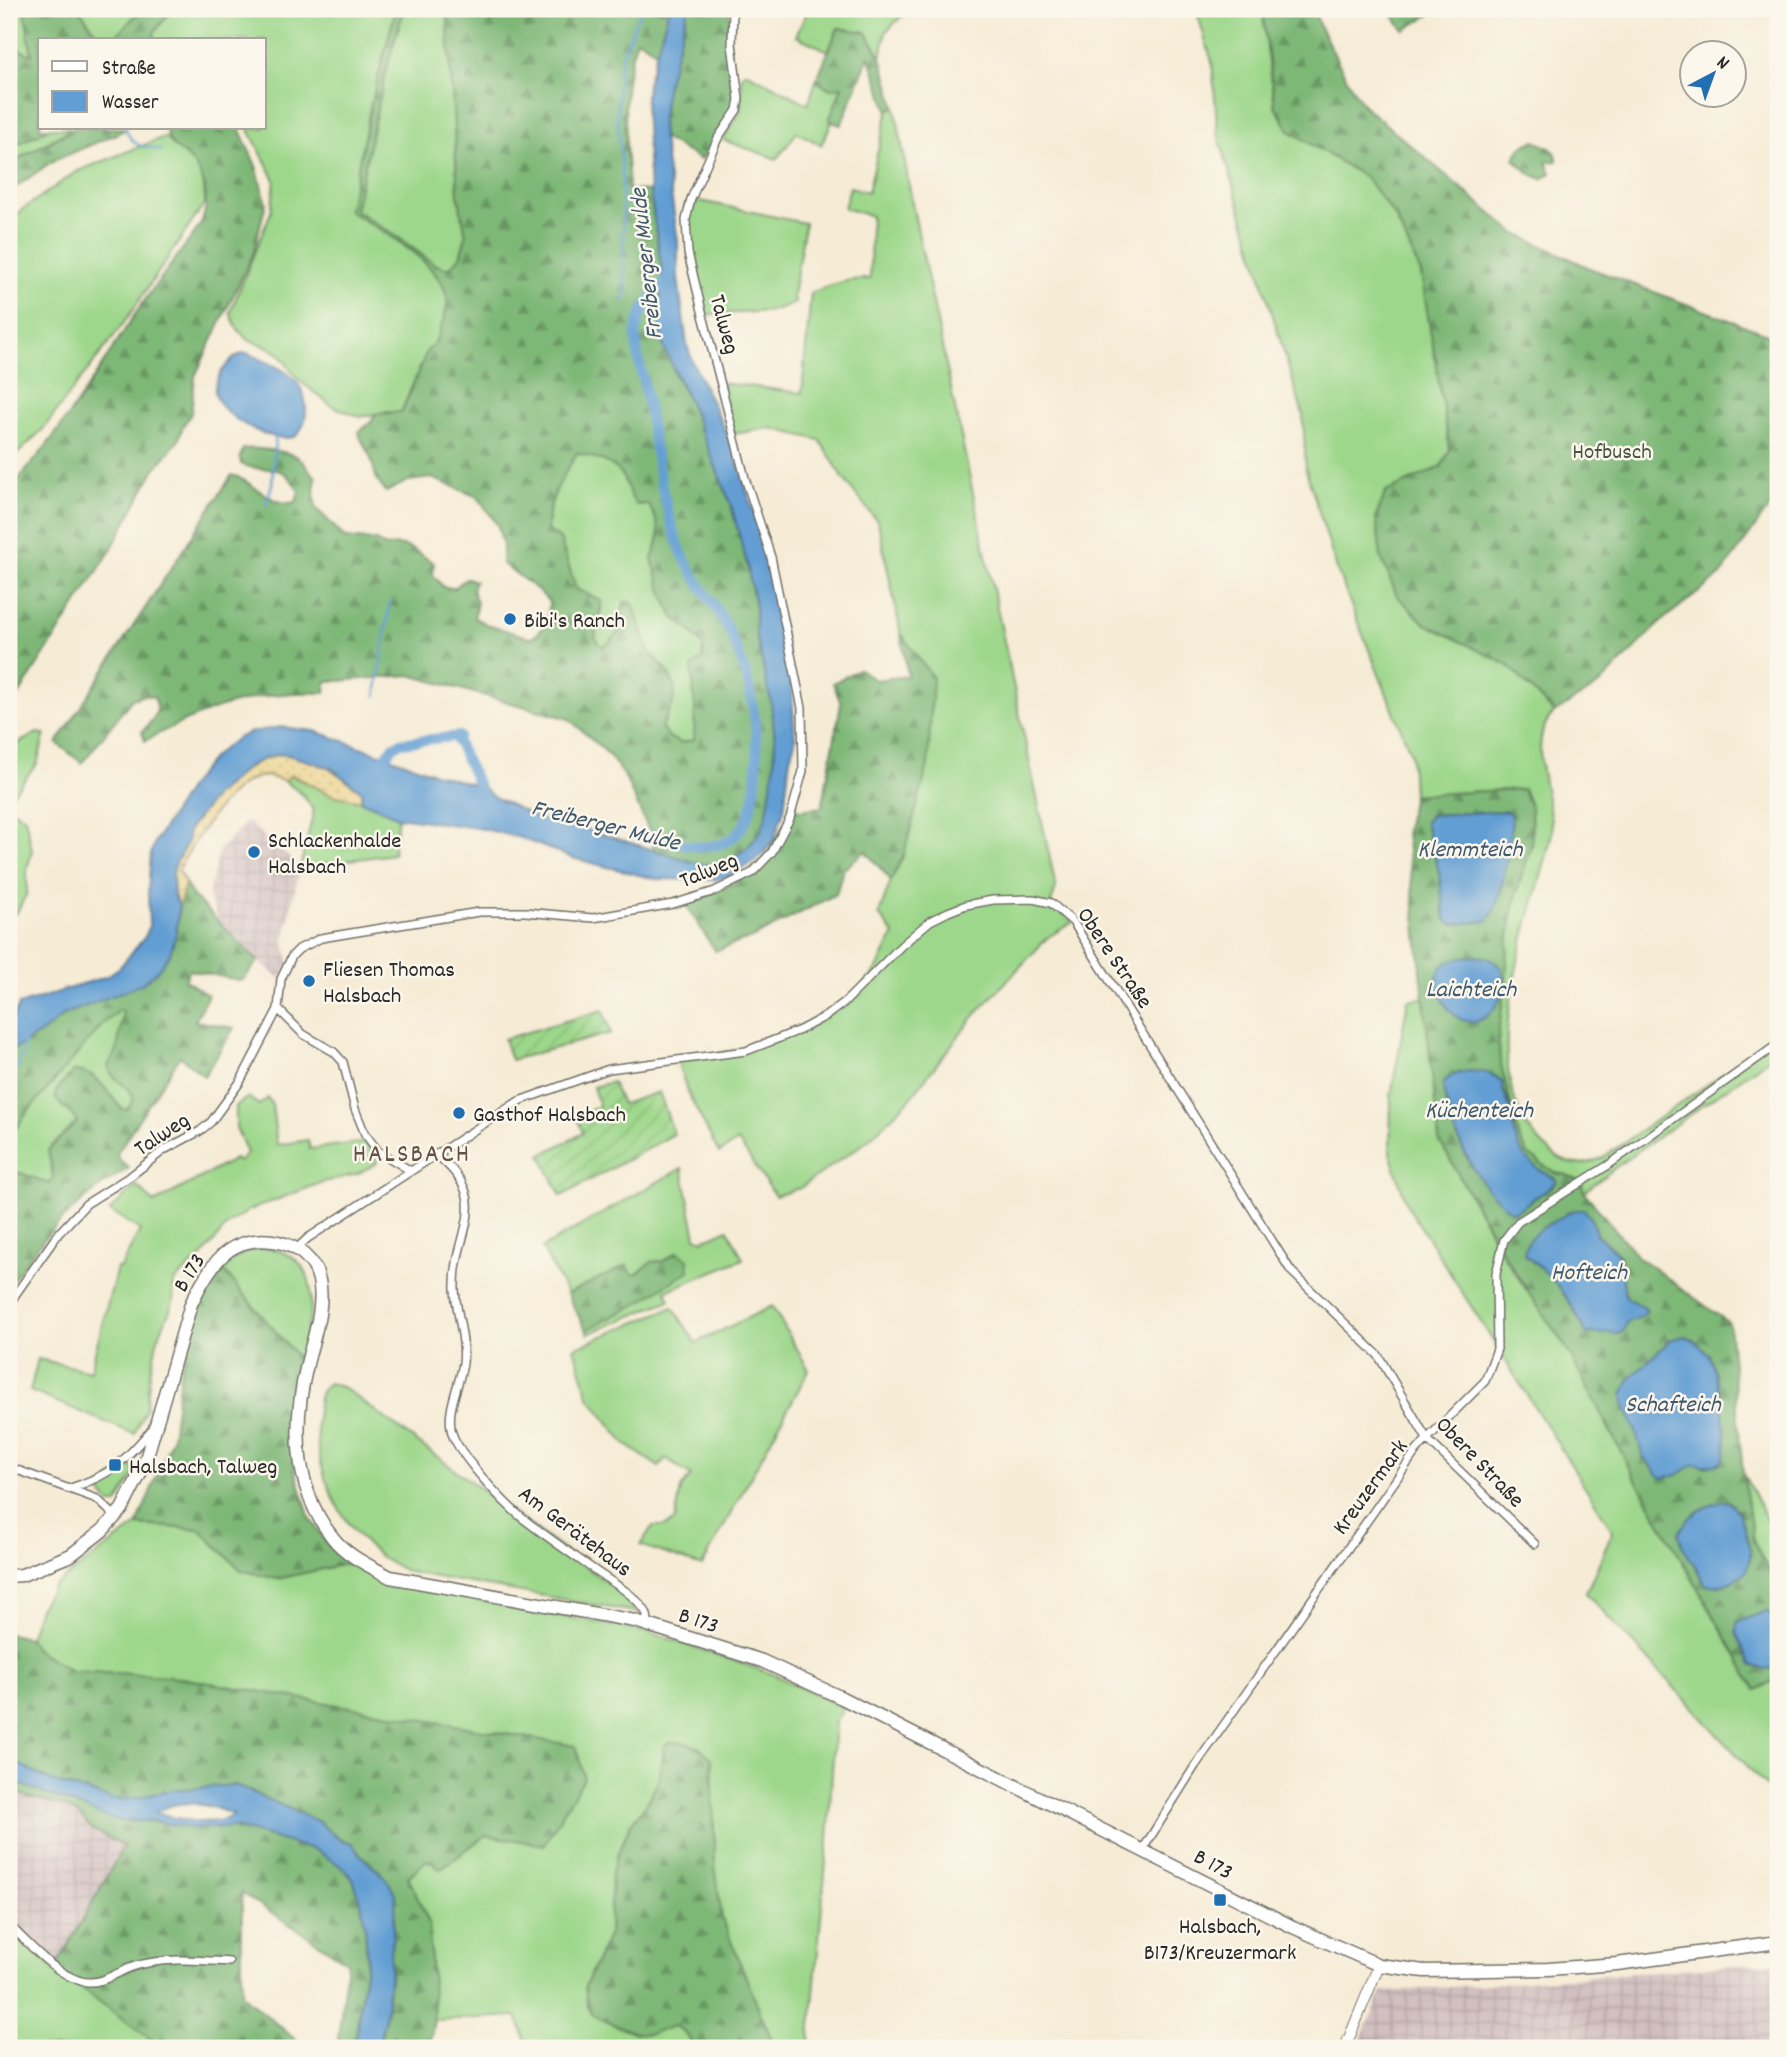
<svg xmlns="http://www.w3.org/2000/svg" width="1787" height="2057" font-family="Dekko,sans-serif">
<defs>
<pattern id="industrial-grid" width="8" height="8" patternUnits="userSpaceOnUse" patternTransform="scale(1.75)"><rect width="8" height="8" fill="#d2bfc0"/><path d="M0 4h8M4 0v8" fill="none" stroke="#b4a4a5"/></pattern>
<pattern id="forest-firs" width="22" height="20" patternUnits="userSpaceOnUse" patternTransform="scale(1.75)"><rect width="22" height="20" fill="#7eb877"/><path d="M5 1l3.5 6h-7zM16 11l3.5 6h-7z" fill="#679662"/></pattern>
<pattern id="sand-dots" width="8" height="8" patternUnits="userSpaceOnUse" patternTransform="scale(1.75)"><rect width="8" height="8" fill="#eeda9e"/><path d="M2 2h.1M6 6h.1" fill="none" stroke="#cb8" stroke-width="1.8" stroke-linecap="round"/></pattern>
<pattern id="garden-furrows" width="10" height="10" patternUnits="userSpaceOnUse" patternTransform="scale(1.75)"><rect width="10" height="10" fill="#9dd78b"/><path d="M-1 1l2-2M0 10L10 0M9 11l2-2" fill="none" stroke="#87b978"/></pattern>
</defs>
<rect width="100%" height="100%" fill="#fbf7ec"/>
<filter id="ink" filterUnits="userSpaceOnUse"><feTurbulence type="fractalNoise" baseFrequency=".0143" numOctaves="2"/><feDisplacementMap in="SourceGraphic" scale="14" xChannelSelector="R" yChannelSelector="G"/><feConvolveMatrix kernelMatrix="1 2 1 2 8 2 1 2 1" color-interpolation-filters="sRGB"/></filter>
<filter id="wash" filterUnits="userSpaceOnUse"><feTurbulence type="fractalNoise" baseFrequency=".00686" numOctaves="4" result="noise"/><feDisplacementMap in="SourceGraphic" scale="28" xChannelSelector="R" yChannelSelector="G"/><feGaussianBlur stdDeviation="1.57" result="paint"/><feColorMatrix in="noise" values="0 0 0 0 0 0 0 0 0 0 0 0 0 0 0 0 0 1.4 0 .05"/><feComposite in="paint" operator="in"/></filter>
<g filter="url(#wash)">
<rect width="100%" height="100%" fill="#f6ecd6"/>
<path fill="url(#industrial-grid)" d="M247 821 300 867 284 941 289 962 281 979 258 961 219 920 208 896 219 850Z
M9 1789 25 1796 64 1806 78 1814 93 1830 125 1846 55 1969 9 1926Z
M1778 1962V2048H1357L1382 1992Z"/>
<path fill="#9dd78b" stroke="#64815b" stroke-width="2" d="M9 9H24L32 56 9 45Z
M79 9H142L113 39H101Z
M173 9H396L371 104 349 211C379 229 438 260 447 296 449 303 446 311 444 318 441 330 437 343 427 351L401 412H383L361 417 332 406 300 381 278 353 268 347 248 340 238 330 230 313 271 212 275 180 248 128H264V40H155L154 32Z
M404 9H447L458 194 466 236 460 257 448 269 434 264 402 240 355 210 385 73Z
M808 9H909L886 32 881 57 866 32 838 28 828 51 796 36Z
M1196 9H1262L1275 107 1290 131 1366 178 1396 218 1421 273 1450 450 1441 467 1386 492 1376 517 1381 557 1424 623 1508 665 1554 713C1524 740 1552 798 1552 833 1533 922 1465 1072 1544 1146 1564 1165 1577 1169 1602 1158L1768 1042 1778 1052 1624 1161 1584 1192 1567 1175 1555 1173 1528 1154 1520 1139 1500 1061 1498 1033 1506 981 1508 941 1516 894 1532 844 1531 808 1523 789 1413 795 1411 754 1338 573 1306 470 1303 415 1218 134 1212 62Z
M746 72 808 104 816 81 831 89 843 86 829 120 832 122 821 145 797 132 777 159 723 140 740 112 742 75Z
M895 106 913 208 1056 888 1051 903 1073 922 1048 937 975 1015 908 1101 867 1141 800 1188 775 1196 738 1141 719 1153 689 1095 677 1061 764 1045 849 1003 876 971 894 934 879 915 891 880 903 856 933 678 901 634 878 522 843 478 820 440 770 428 733 434 722 383 802 393 811 293C830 285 849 278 870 279L871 216 844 208 850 187 868 192 888 110Z
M50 128H69L67 131 9 164V148Z
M164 137 202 162 205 203 126 320 43 429 9 462V219L76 172Z
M691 199 805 223 793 296 795 303 771 311 703 315C694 276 682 239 691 199Z
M577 452C592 457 613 461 622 475 628 486 628 496 637 505L648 504C661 525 662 536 652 559L673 617 690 630 703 646 694 740 681 743 670 738 661 727 667 717V670L649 652 632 602 624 603 617 637 603 648 595 638 602 602 576 589 560 539 547 530C547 500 562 478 577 452Z
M37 733 45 734 37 764 9 798V748Z
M290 775 332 795 361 801 398 817 393 854 300 867 314 811 303 795 285 781Z
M9 809 25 817 32 851 27 869V893L16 914 9 910Z
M1424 998 1439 1140 1506 1260 1567 1349 1637 1482 1756 1690 1778 1680V1799L1586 1593 1613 1531 1407 1205 1390 1153 1391 1096 1408 1000Z
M120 1010 124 1013 117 1051 108 1066C112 1081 129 1084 134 1098L128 1109H122L92 1075 60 1105 72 1111 77 1122 48 1150 53 1176 50 1184 20 1173 9 1172V1138L29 1110 103 1024Z
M248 1097 259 1105 268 1098 272 1105 277 1145 308 1140 310 1149 365 1142 376 1157 377 1163 357 1174 323 1182 250 1210 228 1224 200 1259 174 1281 173 1303 158 1338 150 1373 146 1409 134 1434 30 1391 38 1359 90 1371 117 1268 121 1267 140 1230 110 1211 136 1185 154 1203 235 1159 239 1162 247 1152 236 1128V1106Z
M682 1168 696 1237 703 1240 728 1229 743 1259 666 1291 670 1300 588 1334 586 1330 632 1307 677 1252 663 1261 651 1262 637 1275 632 1274 627 1266 567 1294 542 1248Z
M267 1248C330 1258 310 1318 300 1360L221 1268C236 1256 248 1249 267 1248Z
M772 1306 809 1370 702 1566 640 1545 653 1526H665L675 1521 681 1488 691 1476 666 1458 659 1467 625 1444 589 1397 574 1348 673 1307 696 1343Z
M329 1383 344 1388 623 1594 630 1605 640 1613 408 1572C399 1567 388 1563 380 1556 339 1524 313 1470 317 1417 318 1404 317 1391 329 1383Z
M129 1465 133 1467 135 1473 117 1504H111L102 1495 101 1487 124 1467Z
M1743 1473 1778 1542V1589L1753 1540Z
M137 1525 199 1529 241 1570 277 1579 350 1563 377 1579 415 1589 649 1632 773 1674 844 1708 835 1722 828 1840 809 2048H775L722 1919 715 1866 712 1760 665 1746 658 1784 647 1803 630 1825 618 1853 612 1872 609 1934 587 2005C601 2029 650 2032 674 2026 685 2031 690 2037 693 2048H528L517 2016 434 2020 429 1923 408 1877 427 1859 441 1869 486 1835 544 1844 576 1746 169 1676 72 1671 35 1649 29 1638 39 1608 54 1586Z
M9 1926 55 1969 163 2048H9Z"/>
<path fill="url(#forest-firs)" stroke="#547251" stroke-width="2" fill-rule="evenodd" d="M24 9H79L100 39H113L142 9H173L154 32 155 40H40V128H50L9 148V45L32 55Z
M396 9H404L385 73 355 210 402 240 434 264 448 269 460 257 466 236 458 194 447 9H669L657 52 637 39C619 87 626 140 629 190L650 191 663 279 674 373 689 401 731 505 747 564 755 605 756 635 771 702 775 739 774 768 767 813 761 831 748 847 732 858 711 865 696 863 654 850 652 837 624 775 606 752 569 719 410 675 326 682 325 693C260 689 201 710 145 741L142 732C152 720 162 713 154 697L145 695 132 699 82 763 57 743 232 475C253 481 274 509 296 502L299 492C280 457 270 476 241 464L240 457 243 449C255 447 291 451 300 459 306 464 309 472 316 477L314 493 316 508 345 538 376 541 386 547C406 541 416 552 434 563L433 575 443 587 454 588 467 578 475 581 472 590 477 602 474 618 488 625 531 638C547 629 548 619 549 602L539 591 502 563 503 546 498 526 478 497 432 478 408 481 386 492C374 479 376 474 371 459 368 449 361 443 359 432L371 422 375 414 402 412 427 351C437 343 441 330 444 318 446 311 449 303 447 296 438 260 379 229 349 211L371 105ZM577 453C592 457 613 461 622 475 628 486 628 496 637 505L648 504C661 525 662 536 652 559L662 592 673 617 690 630 703 646V658L692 667 695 709 694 740 681 743 670 738 661 727 673 703 675 687 667 670 649 652 632 602H624C622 626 623 633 603 647L595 638 602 601 576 589 560 539 547 530C547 500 562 478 577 453Z
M688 9H730L729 43 735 101C731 116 710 144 701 160L663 138C658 96 678 50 688 9Z
M1262 9H1314L1319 25 1349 83 1364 106 1513 232 1592 269 1778 338V495L1720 576 1665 618 1599 685 1554 713 1508 665 1424 623 1397 596 1381 557 1376 517 1386 492 1441 467 1450 450 1421 273 1396 218 1366 178 1290 131 1275 106Z
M1388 9H1387H1434L1431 14 1404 30Z
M838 28 866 32 881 57 895 106 888 110 869 56 841 125 829 121 842 87 831 89 816 81Z
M75 128H126L121 132 51 162 9 192V164Z
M166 128H239L256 166 266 203 253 254 195 376 191 414 183 426 178 441 154 470 111 550 9 710V489C59 438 95 374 134 316 155 284 179 255 201 224 209 203 208 186 195 166 184 148 170 154 166 128Z
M1534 141C1544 145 1558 149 1557 161L1546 162 1551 173 1542 179 1529 173 1514 159 1522 146Z
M901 634 933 678 928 765 903 857 891 880 865 851 843 870 836 894 754 937 715 951 685 903 730 885 763 861 794 808 800 810 822 807 841 704 833 683 859 669 875 680 908 676Z
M1523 789 1531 808 1532 844 1516 894 1508 941 1506 981 1498 1033 1500 1061 1520 1139 1528 1154 1555 1173 1567 1175 1581 1182 1584 1192 1637 1256 1729 1323 1743 1473 1753 1540 1778 1589V1631L1775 1619 1751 1665 1763 1669 1775 1668 1778 1662V1680L1756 1690 1637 1482 1567 1349 1507 1260 1439 1140 1406 831 1413 795ZM1506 811 1512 820 1500 896 1483 921 1454 924 1445 918 1439 872 1425 822 1431 815ZM1458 1073 1491 1074 1501 1080C1503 1090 1507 1097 1510 1107 1520 1149 1512 1156 1555 1179V1185L1516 1211C1507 1203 1495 1195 1487 1186 1459 1156 1450 1119 1446 1080ZM1594 1226 1595 1234 1620 1256C1623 1272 1618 1294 1634 1304L1639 1318 1628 1321 1625 1328 1618 1334 1608 1331 1587 1333C1575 1309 1561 1287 1542 1269 1536 1263 1529 1260 1525 1254ZM1670 1340 1715 1371 1726 1441 1724 1457 1707 1467 1695 1464 1635 1429 1624 1404 1641 1371ZM1738 1509 1750 1555 1706 1585 1684 1547 1679 1534Z
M185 883 192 895 258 961 242 981 189 970 185 980 208 995 195 1021 234 1028 204 1076 180 1056 117 1153 118 1158 129 1168C77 1199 42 1236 9 1286V1172L20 1173 50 1184 53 1176 48 1150 77 1122C71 1111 61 1108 55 1097L57 1090 73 1071C96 1070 108 1093 122 1109H128L134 1098C129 1084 111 1081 108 1066L117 1051 123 1012 120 1010 103 1024 29 1110 9 1138V1052L43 1032 63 1015 105 998 176 934 179 906Z
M677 1252 688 1259 689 1271 632 1307 586 1330 567 1294 627 1265 632 1274H637L651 1262 663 1261Z
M221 1268 300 1360 292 1404 294 1466 309 1516 328 1545 350 1563 277 1579 241 1570 199 1529 137 1525 172 1438 181 1367 203 1296Z
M9 1634 29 1638 35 1649 72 1671 169 1676 576 1746 584 1778 544 1845 486 1835 440 1869 427 1860 408 1877 429 1923 434 2020 429 2048H378L386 2013 391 1969 380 1871 356 1851 351 1843 339 1839 319 1822 235 1785 173 1790 132 1799H112L51 1781 9 1759Z
M670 1742C686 1742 703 1745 712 1760L715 1866 722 1919 775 2048H693C690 2037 685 2031 675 2026L648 2034 635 2033 603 2020 592 2014 587 2005 585 1986 609 1934 612 1872 618 1853 630 1825 647 1803 657 1784 665 1745Z
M9 1780 120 1821H152L194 1828 235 1827 315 1850 341 1866 353 1879 361 1902 365 1926 367 1958 354 2048H337L347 1962 242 1893V1995L306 2048H163L55 1969 124 1846 93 1830 78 1814 64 1806 25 1796 9 1789Z"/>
<path fill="url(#sand-dots)" stroke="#8c8264" stroke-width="2" d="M279 754C317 758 333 769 362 792L361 801 332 795 291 775 285 781C279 780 270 776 264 776 230 778 193 844 178 870L185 883 179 906C172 894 171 877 175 864 177 859 182 856 183 850 186 844 185 836 189 830 208 797 242 764 279 754Z"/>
<path fill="url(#garden-furrows)" stroke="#64815b" stroke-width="2" d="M603 1010 611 1033 511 1060 504 1039Z
M612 1082 622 1104 659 1092 674 1134 561 1196 541 1155 583 1133 577 1118 599 1106 593 1087Z"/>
<path fill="#629ed3" stroke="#46647f" stroke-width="2" fill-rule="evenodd" d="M669 9H688L666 89 661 125 678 241V278L687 345 693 363 732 444 768 557 791 672 795 742 790 758 784 810 773 841 757 860 730 876 715 880 655 879 572 858 521 838 484 829 398 817 361 801 362 792 331 768 288 755 279 754 266 758 249 766 214 797 188 831V842L176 861 173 874 174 897 179 906 176 934 170 954 157 971 142 984 63 1015 43 1032 9 1052V1024L19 1005 107 976 120 967 145 937 149 926 148 892 151 853 155 842 191 784 213 757 237 738 251 732 281 727 315 731 434 773 484 788 492 796 538 818 589 830 696 863 712 865 732 858 748 847 761 831 767 813 774 768 775 739 771 702 756 635 755 605 747 564 731 505 689 401 663 346 658 320 663 279 650 191 645 108 647 84Z
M247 353C260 359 275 364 287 373 307 386 313 418 296 436 274 446 218 416 215 392 214 384 219 374 225 367 231 360 237 354 247 353Z
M1506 811 1511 815 1512 820C1509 840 1502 911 1487 920 1481 923 1472 922 1465 923 1456 924 1451 926 1445 918L1439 872 1425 822 1431 815Z
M1473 956C1480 957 1488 957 1494 961 1523 980 1482 1051 1449 1009 1439 996 1429 974 1447 963 1454 958 1465 958 1473 956Z
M1470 1071C1483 1072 1494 1073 1503 1083 1501 1093 1508 1099 1510 1109 1518 1149 1517 1158 1555 1179L1557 1182 1516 1211 1512 1212C1479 1190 1455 1139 1446 1102 1445 1096 1441 1087 1445 1081 1451 1074 1462 1072 1470 1071Z
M1574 1210H1584L1591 1218 1596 1234 1620 1256 1625 1295C1631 1304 1642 1303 1647 1311L1639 1318 1628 1321 1623 1331 1618 1334 1608 1332 1603 1334 1586 1333C1575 1309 1561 1287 1542 1269 1536 1263 1529 1260 1524 1254 1526 1231 1556 1221 1574 1210Z
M1684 1336C1695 1340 1703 1346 1709 1356 1717 1370 1730 1443 1724 1457 1719 1468 1705 1466 1695 1464L1677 1475 1661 1478 1643 1457 1635 1429 1624 1404 1623 1394 1630 1379 1670 1340Z
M1728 1501C1739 1509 1740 1517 1744 1529 1747 1537 1751 1547 1750 1556 1749 1578 1726 1588 1706 1585L1683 1547 1679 1534C1687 1514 1708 1503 1728 1501Z
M1767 1611C1767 1611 1775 1619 1775 1620 1781 1631 1781 1657 1775 1668L1763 1669 1751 1665 1736 1633 1737 1622Z
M9 1759 51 1781 112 1799H132L173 1790 235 1785 319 1822 339 1839 352 1843C364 1864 388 1872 396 1897L386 2013 378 2048H354L367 1958 365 1926 361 1902 353 1879 341 1866 315 1850 235 1827 194 1828 152 1821H120L107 1817 9 1780ZM190 1803 213 1807 234 1815C214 1827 177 1821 156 1811L172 1805Z"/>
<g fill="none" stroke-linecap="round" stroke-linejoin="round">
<path stroke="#629ed3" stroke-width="2.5" d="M125 128C134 148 141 146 161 150
M623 301 626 294 624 276 622 172 617 113 619 69 623 53 641 9
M266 505 272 484 275 438
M376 696 390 601
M9 1088 22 1055 24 1041"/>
<path stroke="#629ed3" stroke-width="10" d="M455 737 484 797
M377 768 394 746 400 743 459 736
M652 835C674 842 697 851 720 844 772 829 757 716 747 678 743 664 737 651 732 638 719 606 694 582 681 551 661 502 656 452 647 401 644 380 637 358 636 338 635 312 657 293 670 273"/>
</g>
</g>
<g filter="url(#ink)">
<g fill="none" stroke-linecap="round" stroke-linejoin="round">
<defs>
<path id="minor" d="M278 1009 303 1034 334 1052 343 1062 355 1109 365 1134 378 1151 411 1171
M435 1154C497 1202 453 1230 455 1289 456 1313 466 1338 463 1363 460 1385 444 1413 453 1436 463 1459 502 1501 521 1517 548 1538 576 1557 603 1576 617 1585 635 1596 644 1609 648 1614 648 1619 648 1625
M296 1249 308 1238 519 1101 609 1069 746 1051 800 1030 826 1016 846 1001 902 945 930 921 948 912 966 905 993 900 1033 899 1051 903 1073 922 1291 1271 1378 1355 1427 1439 1535 1544
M9 1307 15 1295 58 1234 86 1204 132 1175 164 1150 200 1131 211 1122 240 1082 278 1009 281 979 292 956 299 949 321 938 479 912H525L593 918 673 904 715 891 752 873 772 852 790 818 803 771 802 708 771 557 745 478 703 315 688 253 686 220 691 199 718 138 737 110 739 99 732 44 733 9
M9 1467 97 1499 116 1517
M68 1489C114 1474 122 1463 153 1428
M1143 1849 1195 1766 1414 1454 1427 1439 1485 1381 1497 1349 1496 1274 1504 1240 1518 1222 1607 1166 1778 1044
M9 1925C31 1945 52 1972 81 1981 100 1986 115 1973 132 1967 163 1957 197 1960 229 1962"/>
<path id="tertiary" d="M1345 2048 1379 1965"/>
<path id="primary" d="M9 1576 22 1575 71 1555 102 1531 122 1509 144 1466 191 1304C199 1287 209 1268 223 1255 252 1228 310 1239 319 1280 325 1308 313 1338 307 1364 293 1423 293 1488 333 1538 347 1556 370 1566 390 1577L635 1621 762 1661 842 1698 1293 1927 1379 1965 1424 1971 1548 1969 1617 1964 1778 1942"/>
</defs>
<use href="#minor" stroke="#726f67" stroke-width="10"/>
<use href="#tertiary" stroke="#726f67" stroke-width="12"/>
<use href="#primary" stroke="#726f67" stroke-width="15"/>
<use href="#minor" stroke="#fff" stroke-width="7"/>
<use href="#tertiary" stroke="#fff" stroke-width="10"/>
<use href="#primary" stroke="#fff" stroke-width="12"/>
</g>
</g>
<g fill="#1f6fb2" stroke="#fbf7ec" stroke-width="2.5">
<circle cx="510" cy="619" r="7"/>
<circle cx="254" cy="852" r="7"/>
<circle cx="309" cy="981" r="7"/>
<circle cx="459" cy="1113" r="7"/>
<rect x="108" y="1458" width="14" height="14" rx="3.5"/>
<rect x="1213" y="1893" width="14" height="14" rx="3.5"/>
</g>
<g text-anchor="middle" stroke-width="5" stroke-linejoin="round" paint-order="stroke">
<g font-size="23" fill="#2b2b2b" stroke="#fbf7ec">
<text transform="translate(726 324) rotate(75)" y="8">Talweg</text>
<text transform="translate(708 869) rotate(-22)" y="8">Talweg</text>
<text transform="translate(1116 957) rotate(56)" y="8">Obere Straße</text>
<text transform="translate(161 1133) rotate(-33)" y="8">Talweg</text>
<text transform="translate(188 1272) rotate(-58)" y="8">B 173</text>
<text transform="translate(1481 1461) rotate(46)" y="8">Obere Straße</text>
<text transform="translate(1369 1486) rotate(-54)" y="8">Kreuzermark</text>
<text transform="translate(576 1530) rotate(37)" y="8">Am Gerätehaus</text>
<text transform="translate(699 1619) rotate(18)" y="8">B 173</text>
<text transform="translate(1214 1863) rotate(28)" y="8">B 173</text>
</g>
<g font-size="23" fill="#485643" stroke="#fbf7ec">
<text x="1612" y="458">Hofbusch</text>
</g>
<g font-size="23" fill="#2b2b2b" stroke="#fbf7ec" text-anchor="start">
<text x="524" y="627">Bibi's Ranch</text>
<text x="268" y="847">Schlackenhalde<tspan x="268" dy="26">Halsbach</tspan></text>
<text x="323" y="976">Fliesen Thomas<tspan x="323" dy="26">Halsbach</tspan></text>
<text x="473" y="1121">Gasthof Halsbach</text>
<text x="129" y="1473">Halsbach, Talweg</text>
<text x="1220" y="1933" text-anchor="middle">Halsbach,<tspan x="1220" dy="26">B173/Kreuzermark</tspan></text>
</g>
<g font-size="24" font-style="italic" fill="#41596e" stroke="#fbf7ec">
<text transform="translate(645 264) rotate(-96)" y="8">Freiberger Mulde</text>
<text transform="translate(606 824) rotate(14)" y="8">Freiberger Mulde</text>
<text x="1470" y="856">Klemmteich</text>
<text x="1471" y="996">Laichteich</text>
<text x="1479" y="1117">Küchenteich</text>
<text x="1589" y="1279">Hofteich</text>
<text x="1673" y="1411">Schafteich</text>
</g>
<g font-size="26" letter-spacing="2" fill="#645344" stroke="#fbf7ec">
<text x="412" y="1161">HALSBACH</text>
</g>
</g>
<rect width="1787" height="2057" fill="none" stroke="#fbf7ec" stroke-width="35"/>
<rect x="38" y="38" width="228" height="91" fill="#fbf7ec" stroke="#a8a59f" stroke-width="2"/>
<rect x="52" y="61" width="35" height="10" fill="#ffffff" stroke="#a8a59f" stroke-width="2"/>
<text x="102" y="74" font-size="21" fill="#2b2b2b">Straße</text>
<rect x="52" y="91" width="35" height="21" fill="#629ed3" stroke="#a8a59f" stroke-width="2"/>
<text x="102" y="108" font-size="21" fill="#2b2b2b">Wasser</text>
<g transform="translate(1713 74) rotate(41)"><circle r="33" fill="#fbf7ec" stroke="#a8a59f" stroke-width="2"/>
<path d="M0-5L12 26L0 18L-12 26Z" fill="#1f6fb2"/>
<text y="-10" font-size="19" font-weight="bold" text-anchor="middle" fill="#2b2b2b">N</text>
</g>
</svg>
